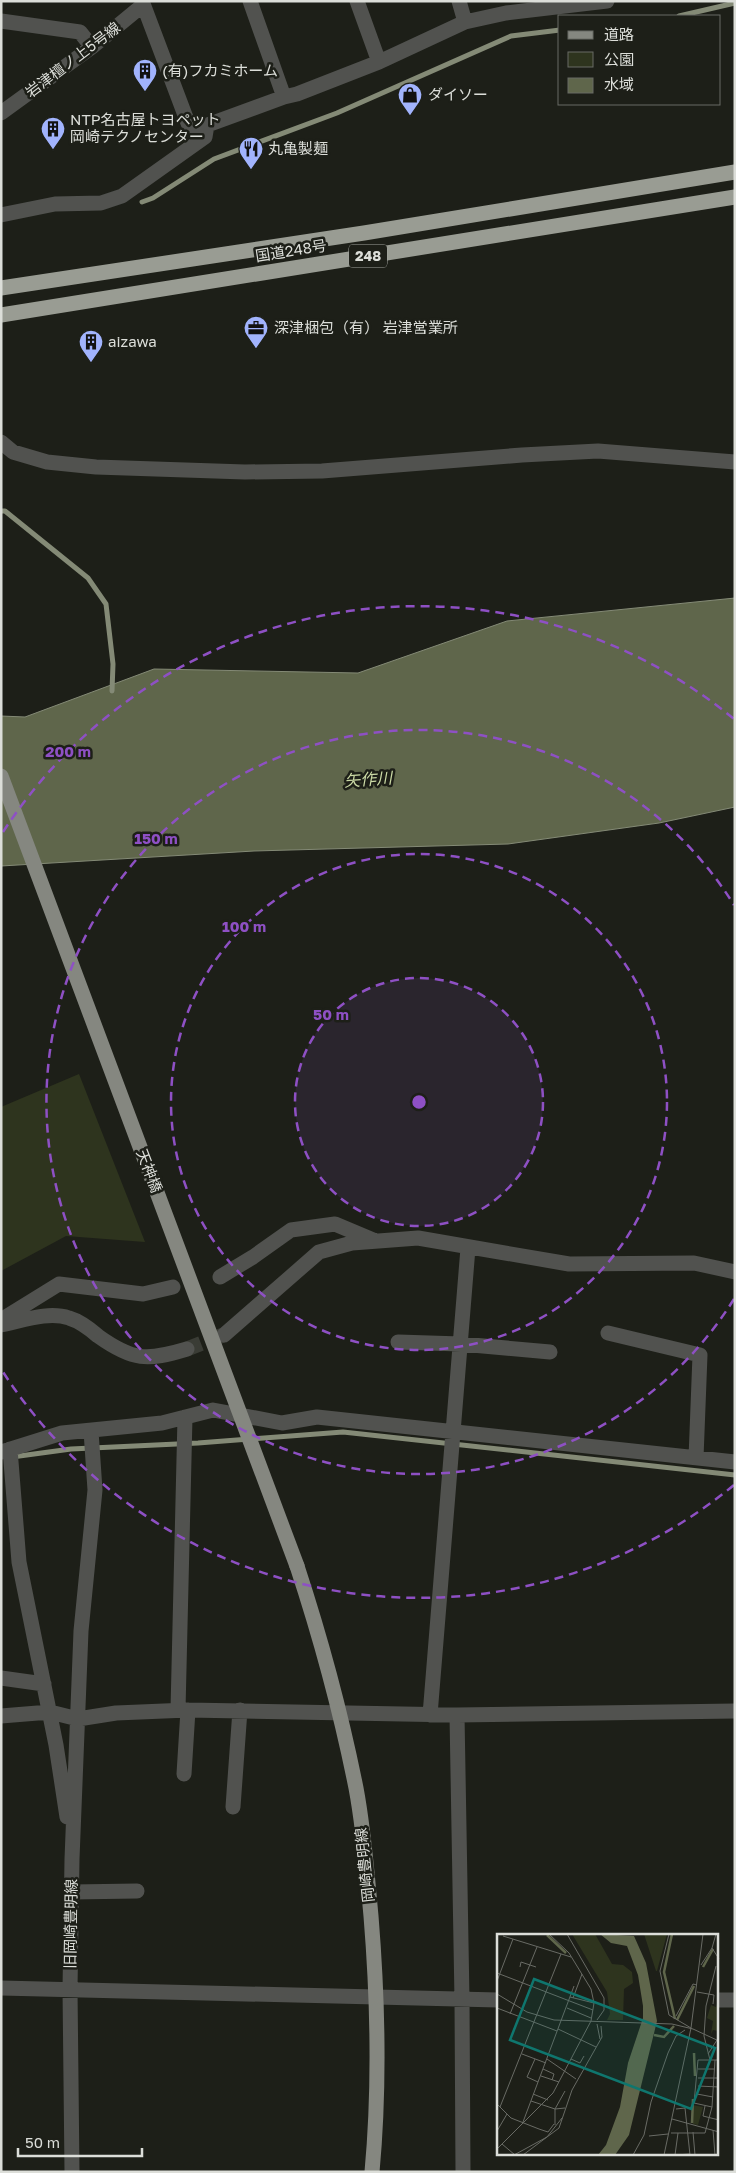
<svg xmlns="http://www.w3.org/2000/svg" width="736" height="2173" font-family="'Golos Text','Noto Sans JP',sans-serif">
<rect width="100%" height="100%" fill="#1d1f18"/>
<path fill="#2e341e" d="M79 1074 145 1242 66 1236 1 1271V1107Z"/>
<path fill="#5f664b" stroke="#848a76" d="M735 598V807L659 823 508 844 254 851 1 866V716L25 717 154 669 358 673 507 621Z"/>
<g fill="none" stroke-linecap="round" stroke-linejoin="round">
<path stroke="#848a76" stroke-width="5" d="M679 16 735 3
M142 202 153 198 214 159 337 113 511 36 560 30
M1 511H5L88 578 106 604 113 664 112 691
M12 1457 71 1449 198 1443 343 1432 735 1475"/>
<path stroke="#3a3c35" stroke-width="15" stroke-dasharray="15 8" stroke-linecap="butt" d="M187 1349 223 1335"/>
<path stroke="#51524f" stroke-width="15" d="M142 1 191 131 284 97 297 94 379 62 465 22 506 13 607 1
M250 1 284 97
M357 1 379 62
M459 1 465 22
M1 21 80 32 92 47
M1 113 92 47 143 5
M1 215 55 204 101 203 122 196 205 137 207 125
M1 442 13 452 47 462 96 467 245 472 322 471 522 455 598 451 735 462
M220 1277 253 1257 291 1230 335 1224 373 1240
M1 1320 59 1284 143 1294 173 1287
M1 1325C22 1321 48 1311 69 1318 79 1321 90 1329 98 1336 133 1361 147 1361 187 1349
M608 1333 700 1355 696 1458
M224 1335 319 1252 352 1243 418 1238 569 1264 694 1263 735 1272
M398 1342 461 1344 550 1352
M10 1449 19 1562 56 1745 67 1817
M1 1452 62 1433 162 1423 213 1410 282 1423 317 1417 735 1462
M1 1678 44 1684
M178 1710 185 1417
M430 1715 468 1248
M457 1715 462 2000 463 2172
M1 1716 50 1712 78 1719 116 1713 188 1710 457 1715 735 1711
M184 1774 188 1710
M233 1807 240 1710
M72 1892 137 1891
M1 1988 498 2000
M717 2000H735
M72 2172 70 1989 72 1859 81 1631 95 1490 91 1431"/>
<path stroke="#858780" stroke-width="15" d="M297 1566C321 1639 341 1713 356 1788 364 1830 367 1873 371 1916 378 2002 380 2086 372 2172"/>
<path stroke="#999c93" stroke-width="15" d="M1 288 364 233 735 172
M1 315 735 197"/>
<path stroke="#858780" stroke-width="15" d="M1 776 297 1566"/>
</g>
<circle cx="419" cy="1102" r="124" fill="#8e50c4" fill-opacity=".12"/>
<g fill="none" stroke="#8e50c4" stroke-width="2.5" stroke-dasharray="9 6">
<circle cx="419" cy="1102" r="124"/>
<circle cx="419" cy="1102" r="248"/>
<path d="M734 1299A372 372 0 1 1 734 905"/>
<path d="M734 1485A496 496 0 0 1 3 1372M3 832A496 496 0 0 1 734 719"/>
</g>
<defs>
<symbol id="building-pin" viewBox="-11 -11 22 30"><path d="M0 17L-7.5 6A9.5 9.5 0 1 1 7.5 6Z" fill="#a1b3fd" stroke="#1d1f18"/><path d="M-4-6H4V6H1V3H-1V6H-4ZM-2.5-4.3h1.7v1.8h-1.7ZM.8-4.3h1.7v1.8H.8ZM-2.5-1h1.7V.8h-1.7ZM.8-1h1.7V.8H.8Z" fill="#111"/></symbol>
<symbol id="shop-pin" viewBox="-11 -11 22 30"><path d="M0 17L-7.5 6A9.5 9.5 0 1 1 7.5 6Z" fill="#a1b3fd" stroke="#1d1f18"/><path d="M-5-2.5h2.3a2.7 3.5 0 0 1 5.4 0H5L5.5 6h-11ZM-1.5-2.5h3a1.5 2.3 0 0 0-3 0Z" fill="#111"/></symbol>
<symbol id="restaurant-pin" viewBox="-11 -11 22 30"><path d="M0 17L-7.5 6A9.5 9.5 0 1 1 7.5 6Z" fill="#a1b3fd" stroke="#1d1f18"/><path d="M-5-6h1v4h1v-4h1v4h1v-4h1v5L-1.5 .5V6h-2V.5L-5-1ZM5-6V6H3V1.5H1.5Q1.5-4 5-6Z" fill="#111"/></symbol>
<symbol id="office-pin" viewBox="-11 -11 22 30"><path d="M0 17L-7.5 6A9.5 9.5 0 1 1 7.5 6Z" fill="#a1b3fd" stroke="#1d1f18"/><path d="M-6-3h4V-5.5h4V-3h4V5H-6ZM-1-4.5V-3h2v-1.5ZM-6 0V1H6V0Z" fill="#111"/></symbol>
</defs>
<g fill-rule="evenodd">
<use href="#building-pin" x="131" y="57" width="28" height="38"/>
<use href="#shop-pin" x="396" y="81" width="28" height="38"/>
<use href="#building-pin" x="39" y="115" width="28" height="38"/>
<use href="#restaurant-pin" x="237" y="135" width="28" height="38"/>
<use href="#office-pin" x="242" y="314" width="28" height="38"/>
<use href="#building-pin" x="77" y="328" width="28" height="38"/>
</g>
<g text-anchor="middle" stroke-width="5" stroke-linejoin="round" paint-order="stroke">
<rect fill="#1d1f18" stroke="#a3a59f" stroke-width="1" x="349" y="244.5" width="38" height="23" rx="4"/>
<g font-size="14" font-weight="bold" fill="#dcded9">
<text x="368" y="261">248</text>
</g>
<g font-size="15" fill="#dcded9" stroke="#1d1f18">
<text transform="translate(73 60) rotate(-37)" y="5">岩津檀ノ上5号線</text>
<text transform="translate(291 251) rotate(-9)" y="5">国道248号</text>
<text transform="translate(149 1171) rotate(69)" y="5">天神橋</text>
<text transform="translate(365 1865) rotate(-96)" y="5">岡崎豊明線</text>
<text transform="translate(71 1924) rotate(-89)" y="5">旧岡崎豊明線</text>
</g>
<g font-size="15" fill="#dcded9" stroke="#1d1f18" text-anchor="start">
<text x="162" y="76">(有)フカミホーム</text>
<text x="428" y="100">ダイソー</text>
<text x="70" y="125">NTP名古屋トヨペット<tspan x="70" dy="17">岡崎テクノセンター</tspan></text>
<text x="268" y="154">丸亀製麺</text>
<text x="274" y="333">深津梱包（有） 岩津営業所</text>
<text x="108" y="347">aizawa</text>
</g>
<g font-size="16" font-style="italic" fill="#cbdaa5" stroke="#1d1f18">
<text transform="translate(368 779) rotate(-4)" y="6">矢作川</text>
</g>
</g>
<g transform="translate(497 1934)">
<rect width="221" height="221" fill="#1d1f18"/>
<path d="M75 0H98L115 30 126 31 135 38 136 49 127 55 126 86H110L113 80 110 58ZM147 0H170L160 37H159ZM221 67V97L216 96 214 100 216 87 210 84 214 71 219 73ZM196 171 206 173 201 191 196 190Z" fill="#2e341e"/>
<path d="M103 0 137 2 149 29 160 87 132 201 118 221H101L109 211 123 173 131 129 146 84V72L141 41 130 12 114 9Z" fill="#5f664b"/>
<path fill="none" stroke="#5f664b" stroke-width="2.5" d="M175 0 167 38 178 85M50 1 69 19M206 33 216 15M180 86 197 52M157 101 167 103 177 92M197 119 198 142M195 189 196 165"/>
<path fill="none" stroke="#696b65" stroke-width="1" d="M70 0 107 64V76L100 86M172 0 163 37 172 81 194 94M219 0 215 14 222 25M6 2 74 23M204 31 215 14M23 33 24 28 39 33M0 39 96 76M0 47 16 5M200 58 217 61 216 70M0 60 30 78 57 86 175 90 196 95M73 63 97 69M76 64 85 40M0 74 60 97M70 74 94 84M13 80 40 13M179 82 196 50 200 51M100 90 103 105M61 95 99 113M196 95 222 107M25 120 49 129M211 120 220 106M38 125 30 143 41 148M50 125 79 145M74 125 83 129 87 122M213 126 207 102 209 72 219 32M46 135 57 140 55 146M201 135H218M44 142 62 148M201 144H222M201 152 222 153M36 160 51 166M200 160 216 163M34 167 58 175 68 174M0 170 14 184 42 195 51 198 57 190M208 172 206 182 222 186M3 173 64 20M215 173 197 169 201 126H222M179 175 188 174 193 221M175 185 222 198M26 188 77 52M58 191V175L68 157M216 196 218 221M0 197 10 180M196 198 198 221M174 199H208L215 173 218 126M152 202 171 200M5 210 18 221M0 215 56 159 94 87 97 69 94 55 72 19 52 0M17 221 50 203 65 184M26 221 62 194 75 156 105 103 104 92M136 221 147 201 154 168 171 119 179 102 188 96M167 221 194 94 206 0M178 221 181 199M178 221 193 220"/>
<path fill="#0f766e" fill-opacity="0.15" stroke="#0f766e" stroke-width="2.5" d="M37 45 218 114 194 175 13 106Z"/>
<rect width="221" height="221" fill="none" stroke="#dcded9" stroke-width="2.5"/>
</g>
<circle cx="419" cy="1102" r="8" fill="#8e50c4" stroke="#1d1f18" stroke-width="2.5"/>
<g font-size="15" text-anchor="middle" font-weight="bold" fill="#8e50c4" stroke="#1d1f18" stroke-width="5" stroke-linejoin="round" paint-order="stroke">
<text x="68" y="757">200 m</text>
<text x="156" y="844">150 m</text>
<text x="244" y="932">100 m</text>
<text x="331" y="1020">50 m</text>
</g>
<rect width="736" height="2173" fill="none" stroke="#dcded9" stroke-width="5"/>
<rect x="558" y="15" width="162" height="90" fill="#1d1f18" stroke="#696b65"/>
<rect x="568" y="31" width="25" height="8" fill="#858780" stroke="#696b65"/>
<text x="604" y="40" font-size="15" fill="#dcded9">道路</text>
<rect x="568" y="52" width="25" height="15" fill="#2e341e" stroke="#696b65"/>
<text x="604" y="65" font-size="15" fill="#dcded9">公園</text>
<rect x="568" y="78" width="25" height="15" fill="#5f664b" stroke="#696b65"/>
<text x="604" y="90" font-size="15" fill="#dcded9">水域</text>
<path d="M18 2148v8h124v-8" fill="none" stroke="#dcded9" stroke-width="2.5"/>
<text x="25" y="2148" font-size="15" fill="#dcded9" stroke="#1d1f18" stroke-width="4" paint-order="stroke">50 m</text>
</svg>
